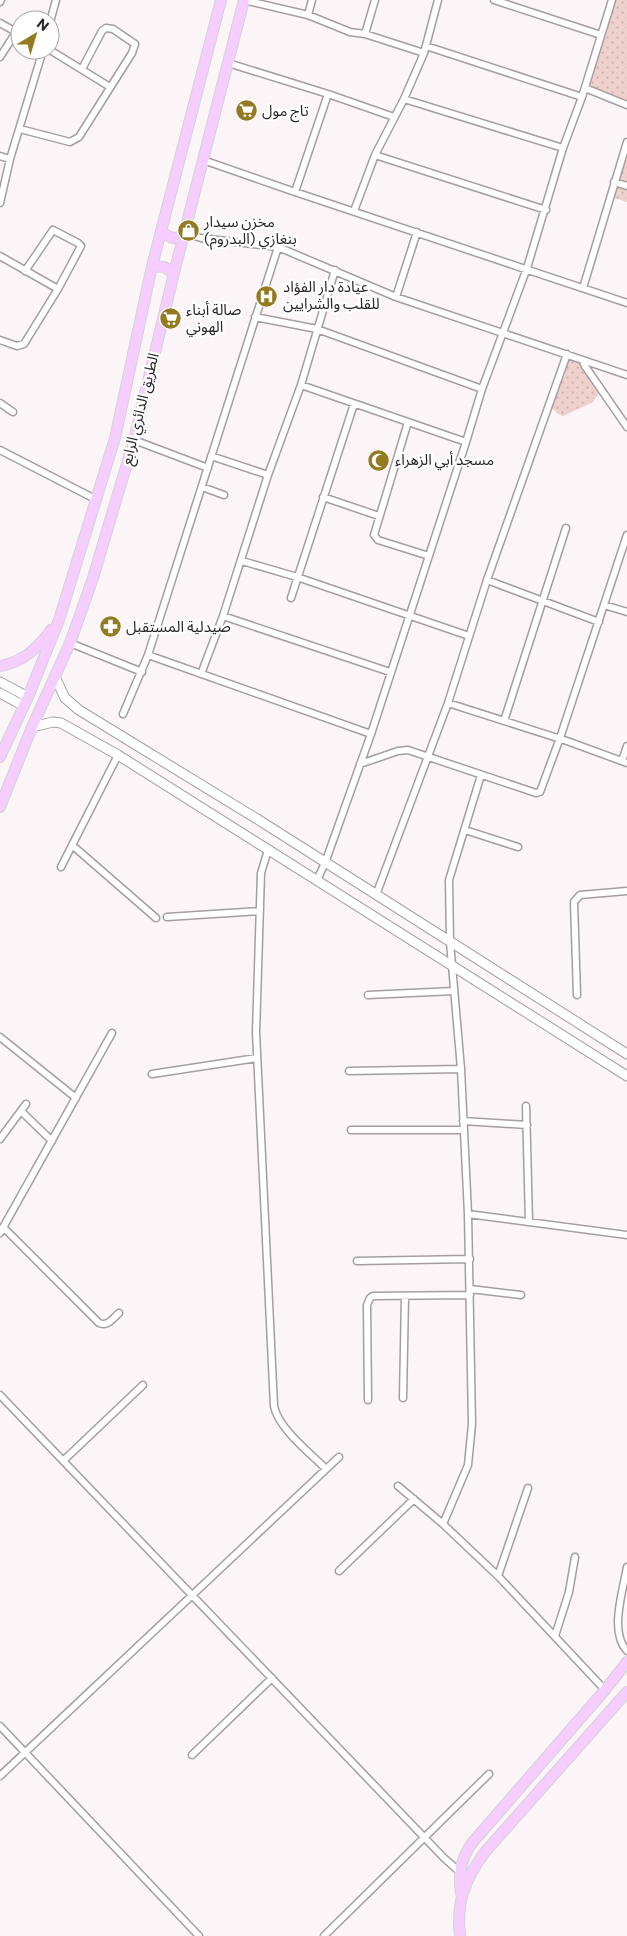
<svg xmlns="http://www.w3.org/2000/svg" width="627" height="1936" font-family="Commissioner,'Noto Sans Arabic',sans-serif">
<defs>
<pattern id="grass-dots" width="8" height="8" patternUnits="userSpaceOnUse" patternTransform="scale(1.25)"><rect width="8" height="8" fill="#eed0cc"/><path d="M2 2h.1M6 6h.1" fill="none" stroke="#ccb2af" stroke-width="1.8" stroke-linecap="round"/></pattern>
</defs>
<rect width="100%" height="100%" fill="#fbf5f8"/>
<path fill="url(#grass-dots)" d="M613 0H627V104L586 88Z
M627 147V202L612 197Z
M571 358 583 362 599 387V393L593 402 563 416 558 414 551 407 554 390 562 381 565 375 564 366 568 359Z"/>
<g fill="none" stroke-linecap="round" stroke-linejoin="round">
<defs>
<path id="minor" d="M244 0 308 15 350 32 365 34 424 53
M494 0 601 35
M0 2 1 0
M308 15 312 0
M50 22 56 0
M0 23 18 33
M365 34 375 0
M426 46 582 97
M50 50 110 87
M0 57 16 32
M228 63 328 94 394 117
M585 88 627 105
M404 99 563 148
M20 129 70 142 79 137 132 53 135 44 113 29 106 28 102 31 82 69
M375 155 546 210
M0 156 10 159
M203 160 295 192 627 303
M614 182 627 186
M295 192 328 94
M0 203 10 159 43 50
M354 211 375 155 404 99 424 53 438 0
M185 233 201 238 278 247 396 297 627 375
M0 256 58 289
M583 288 627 142
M396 297 417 232
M255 317 317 329 482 389
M0 340 17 346 24 344 58 289 81 246 78 243 53 230 25 271
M582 360 585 366 627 427
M301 385 466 442
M0 403 13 412
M408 422 374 535 378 540 429 556
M134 440 208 468
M0 450 97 500
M211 456 268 475
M202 487 224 495
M323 497 379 516
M242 561 297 577 469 636
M487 580 599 622
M291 598 354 404
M604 605 627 612
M223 616 390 672
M70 643 142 672
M148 655 371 734
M201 674 223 616 268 475 301 385 335 270
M448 703 567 741 627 763
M123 714 148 655 278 247
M504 721 566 528
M622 761 627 746
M360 764 398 751 408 750 536 793 540 792 560 738 627 535
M465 830 518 847
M72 845 156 918
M268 850 261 873 256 1032 274 1406C278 1428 310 1453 326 1469
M61 867 118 755
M317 880 325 863 371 734 466 442 482 389 527 268 563 148 582 97 612 0
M376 895 448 703 487 580 567 354
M167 917 260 911
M368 995 454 991
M577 995 574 902 580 895 627 891
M0 1037 76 1098
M349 1071 461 1069
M152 1074 257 1058
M526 1106 529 1222
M21 1111 52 1141
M463 1121 527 1125
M351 1130H464
M0 1139 26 1104
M468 1214 627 1235
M3 1227 99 1323C108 1327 113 1318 119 1313
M0 1233 112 1033
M357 1261 470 1259
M470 1289 521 1295
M0 1395 444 1858 461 1873
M403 1398 405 1296
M368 1400 367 1305 370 1298 373 1296 470 1295
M64 1460 143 1385
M398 1486 443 1524 498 1576 605 1690
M443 1524 468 1465 472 1424 468 1214 461 1069 450 942 449 880 481 775
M627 1567C623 1591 609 1632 627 1651
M339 1571 414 1499
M498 1576 528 1488
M555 1636 569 1592 575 1557
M0 1726 199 1936
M192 1755 272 1678
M0 1776 339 1457
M324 1936 489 1774"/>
<path id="secondary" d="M55 677 65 698 79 710 262 822 627 1054
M0 682 28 697
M0 693 24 706
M32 727 53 722 61 723 118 755 627 1076"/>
<path id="primary" d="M161 232 172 238 184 237
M152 266 164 267 174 273
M0 666C23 662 38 648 51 630
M0 757 28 697 59 620 115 438 152 266 221 0
M0 807 32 727 70 643 93 578 134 440 174 273 244 0
M461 1893C458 1874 461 1859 472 1843L605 1690 627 1662
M460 1936C456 1902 465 1879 485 1852L627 1692"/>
</defs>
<use href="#minor" stroke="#a49ea1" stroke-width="9"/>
<use href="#secondary" stroke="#a49ea1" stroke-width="11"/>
<use href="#primary" stroke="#d4d3d4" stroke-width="12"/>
<use href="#minor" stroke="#fff" stroke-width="6"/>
<use href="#secondary" stroke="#fff" stroke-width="9"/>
<use href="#primary" stroke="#f5cdfe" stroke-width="10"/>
</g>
<defs>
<symbol id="supermarket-disc" viewBox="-11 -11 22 22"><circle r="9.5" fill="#947b22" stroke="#fff"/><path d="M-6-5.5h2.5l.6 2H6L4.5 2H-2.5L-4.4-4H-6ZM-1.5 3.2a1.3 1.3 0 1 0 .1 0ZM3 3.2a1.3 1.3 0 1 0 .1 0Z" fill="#fff"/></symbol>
<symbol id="shop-disc" viewBox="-11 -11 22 22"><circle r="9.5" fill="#947b22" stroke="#fff"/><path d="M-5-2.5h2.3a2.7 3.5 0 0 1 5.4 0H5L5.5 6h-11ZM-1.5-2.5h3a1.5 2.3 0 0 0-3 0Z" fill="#fff"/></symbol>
<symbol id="hospital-disc" viewBox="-11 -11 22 22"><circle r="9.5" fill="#947b22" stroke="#fff"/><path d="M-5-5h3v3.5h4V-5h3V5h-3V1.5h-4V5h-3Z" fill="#fff"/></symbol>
<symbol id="mosque-disc" viewBox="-11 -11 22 22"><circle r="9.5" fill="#947b22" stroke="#fff"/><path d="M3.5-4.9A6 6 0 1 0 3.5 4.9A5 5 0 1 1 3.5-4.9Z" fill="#fff"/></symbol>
<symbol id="pharmacy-disc" viewBox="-11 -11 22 22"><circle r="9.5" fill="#947b22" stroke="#fff"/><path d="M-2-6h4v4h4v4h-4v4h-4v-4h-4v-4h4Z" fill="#fff"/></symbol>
</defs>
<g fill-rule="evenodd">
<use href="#supermarket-disc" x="234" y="98" width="25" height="25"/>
<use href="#shop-disc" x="176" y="218" width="25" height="25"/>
<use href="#hospital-disc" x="254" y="284" width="25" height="25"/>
<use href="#supermarket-disc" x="158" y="306" width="25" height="25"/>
<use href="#mosque-disc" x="366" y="448" width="25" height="25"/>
<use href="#pharmacy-disc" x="98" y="614" width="25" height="25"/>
</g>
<g text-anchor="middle" stroke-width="4.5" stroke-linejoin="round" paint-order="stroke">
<g font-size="15" fill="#282527" stroke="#fff" text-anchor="start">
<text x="262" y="116">تاج مول</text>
<text x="204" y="227">مخزن سيدار<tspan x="204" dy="17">بنغازي (البدروم)</tspan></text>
<text x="283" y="292">عيادة دار الفؤاد<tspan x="283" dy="17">للقلب والشرايين</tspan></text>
<text x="186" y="315">صالة أبناء<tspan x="186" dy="17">الهوني</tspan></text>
<text x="395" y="465">مسجد أبي الزهراء</text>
<text x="126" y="632">صيدلية المستقبل</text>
</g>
<g font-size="15" fill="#282527" stroke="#fff">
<text transform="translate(140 409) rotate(-76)" y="5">الطريق الدائري الرابع</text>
</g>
</g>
<g transform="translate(35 35) rotate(38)"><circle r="24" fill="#ffffff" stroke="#a9a8a9"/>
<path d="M0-4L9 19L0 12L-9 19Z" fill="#947b22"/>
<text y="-8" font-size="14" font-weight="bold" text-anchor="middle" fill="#282527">N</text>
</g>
</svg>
